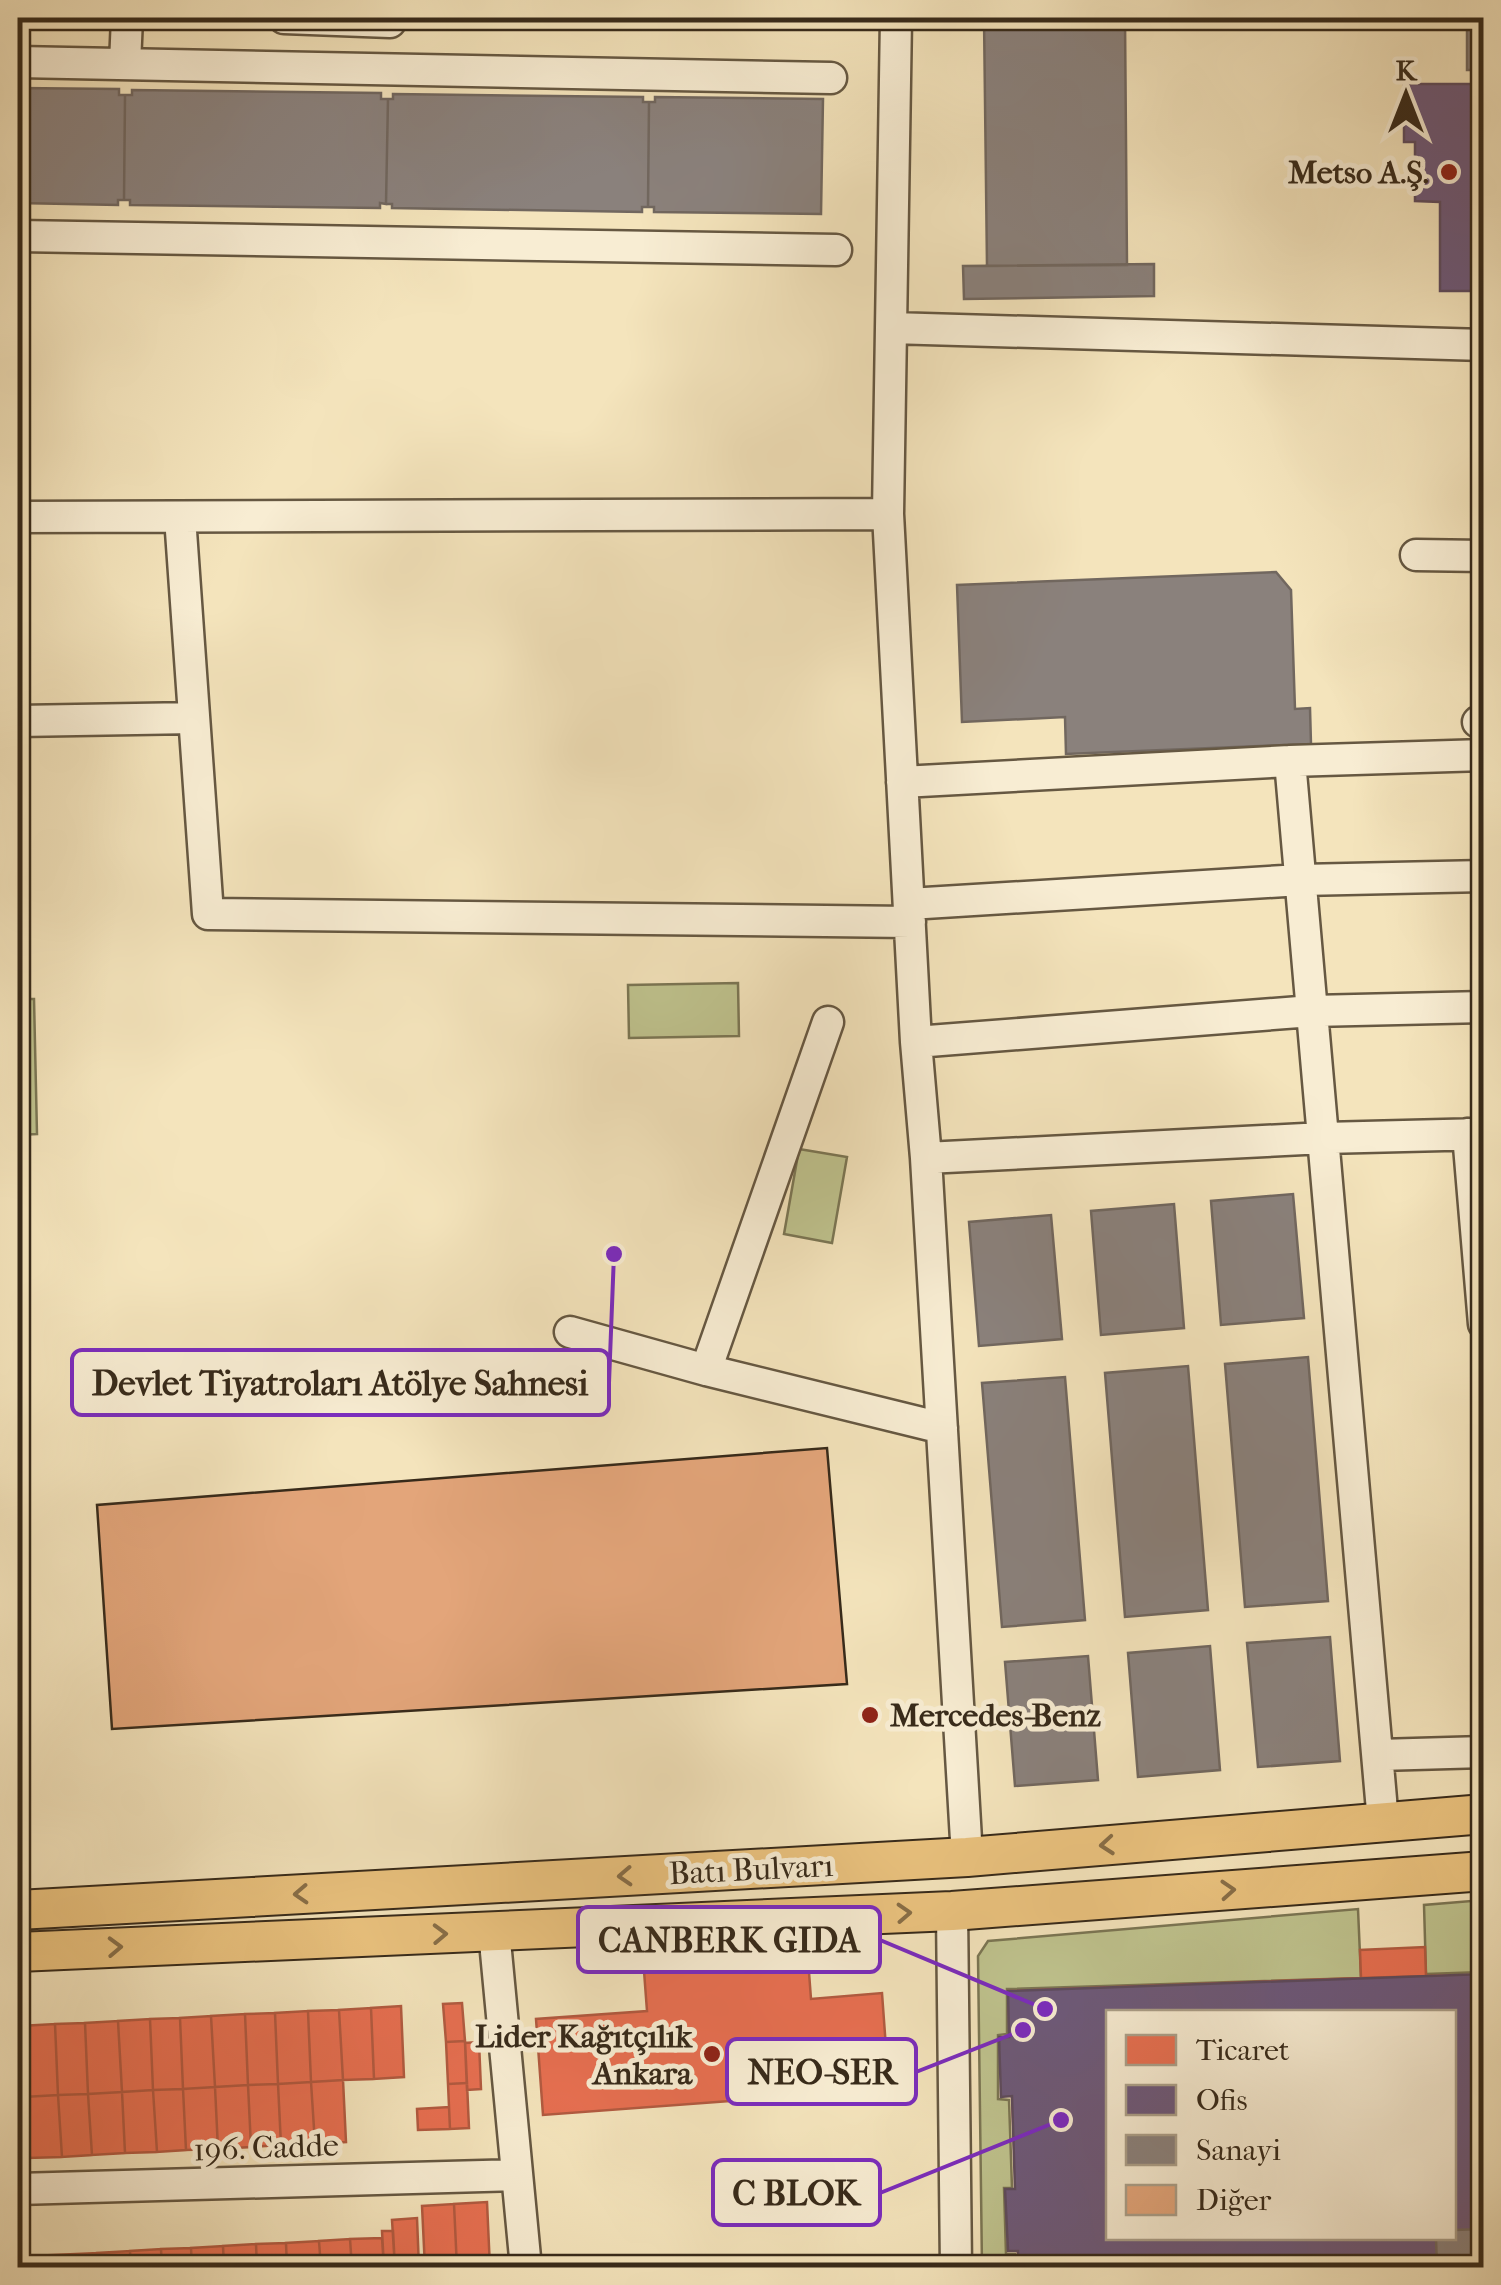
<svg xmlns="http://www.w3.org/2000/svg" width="1501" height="2285" font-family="'IM FELL French Canon',serif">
<rect width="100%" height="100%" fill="#f4e4bc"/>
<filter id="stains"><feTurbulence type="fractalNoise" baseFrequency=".002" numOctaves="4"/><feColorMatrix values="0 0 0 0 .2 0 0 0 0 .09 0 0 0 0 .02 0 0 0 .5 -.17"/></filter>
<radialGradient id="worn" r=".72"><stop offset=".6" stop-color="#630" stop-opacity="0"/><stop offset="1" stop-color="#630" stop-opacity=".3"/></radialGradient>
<path fill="#bfc38e" stroke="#7b7654" stroke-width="2.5" d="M738 983 739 1036 629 1038 628 985Z
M18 999H34L37 1134 18 1135Z
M799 1149 847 1157 832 1243 784 1234Z
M1483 1900V1972L1426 1974 1424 1905Z
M1358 1909 1361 1978 1007 1989V2034L998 2035V2099L1009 2100 1012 2188H1004L1006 2254H1015V2267H982L978 1956 988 1941Z"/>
<path fill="#e76f51" stroke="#b25a40" stroke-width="2.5" d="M1425 1947 1426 1976 1361 1978 1360 1950Z
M808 1959 811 1999 882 1993 889 2089 543 2115 536 2019 647 2011 644 1971Z
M1477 1975H1484V2026L1454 2027V2012H1428L1426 1976Z
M1477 1975H1484V2026L1454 2027V2012H1428L1426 1976Z
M1361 1978 1362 2012H1108V2039L1010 2043 1008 1991Z
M1361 1978 1362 2012H1108V2039L1010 2043 1008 1991Z
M462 2003 465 2041 446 2042 443 2004Z
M401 2006 404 2077 374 2079 371 2008Z
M371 2008 374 2079 343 2080 339 2010Z
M339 2010 343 2080 311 2082 308 2011Z
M308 2011 311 2082 278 2084 275 2013Z
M275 2013 278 2084 248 2085 245 2014Z
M245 2014 248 2085 215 2087 211 2016Z
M211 2016 215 2087 183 2089 180 2018Z
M180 2018 183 2089 153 2090 150 2019Z
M150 2019 153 2090 122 2092 118 2021Z
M118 2021 122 2092 88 2094 85 2023Z
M85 2023 88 2094 58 2095 55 2024Z
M55 2024 58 2095 24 2097 20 2026Z
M465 2041 467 2083 448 2084 446 2042Z
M479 2042 481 2089 467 2090 465 2043Z
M1481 2077H1484V2177L1454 2178V2078Z
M1481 2077H1484V2177L1454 2178V2078Z
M343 2080 346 2142 315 2144 311 2082Z
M311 2082 315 2144 281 2145 278 2084Z
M467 2083 469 2128 450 2129 448 2084Z
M278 2084 281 2145 251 2147 248 2085Z
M248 2085 251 2147 218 2149 215 2087Z
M215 2087 218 2149 186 2150 183 2089Z
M183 2089 186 2150 157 2152 153 2090Z
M153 2090 157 2152 125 2153 122 2092Z
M122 2092 125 2153 92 2155 88 2094Z
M1107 2092 1108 2190 1016 2193 1012 2096Z
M1107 2092 1108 2190 1016 2193 1012 2096Z
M88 2094 92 2155 62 2157 58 2095Z
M58 2095 62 2157 27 2158 24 2097Z
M449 2107 450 2129 418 2130 417 2109Z
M487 2202 490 2268H457L454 2204Z
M454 2204 457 2268H425L422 2206Z
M417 2218 419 2268H395L392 2220Z
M382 2231H393L395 2268H384Z
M382 2238 384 2268H352L350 2239Z
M1255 2238H1371L1372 2268H1018V2247Z
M350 2239 352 2268H321L319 2241Z
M319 2241 321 2268H287L286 2243Z
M286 2243 287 2268H257L256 2244Z
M256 2244 257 2268H224L223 2246Z
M223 2246 224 2268H192L191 2248Z
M191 2248 192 2268H162L161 2249Z
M161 2249 162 2268H131L130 2251Z
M130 2251 131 2268H97V2253Z
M97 2253V2268H32V2256Z"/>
<path fill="#6d597a" stroke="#5d4b5d" stroke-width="2.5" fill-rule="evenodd" d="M1404 84H1484V291H1440V202L1415 201V142H1404Z
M1484 1974V2268H1018V2251H1008L1005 2189H1015L1012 2096 1001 2097 999 2037H1009L1008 1991ZM1108 2012H1454V2238H1108Z"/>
<path fill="#8a817c" stroke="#71675f" stroke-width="2.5" d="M984 18H1125L1127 265 987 266Z
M1467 18H1484V70H1467Z
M18 88 119 89V95H125L124 200H118V205L18 203Z
M132 90 381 93V99H388L386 204 380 203V208L130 205V200H124L125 95H132Z
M393 94 643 97V102H649L648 207H642V212L392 208V204H386L388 99H393Z
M655 97 823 99 821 214 654 212V207H648L649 102H655Z
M1154 264V296L964 299 963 266Z
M1276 572 1291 590 1295 709 1310 708 1311 744 1066 754 1065 717 962 722 957 585Z
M1293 1194 1304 1318 1221 1325 1211 1201Z
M1174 1204 1184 1328 1101 1335 1091 1211Z
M1051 1215 1062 1339 979 1346 969 1222Z
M1308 1357 1328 1601 1245 1607 1225 1364Z
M1188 1366 1208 1610 1125 1617 1105 1373Z
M1065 1377 1085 1620 1002 1627 982 1383Z
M1330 1637 1340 1761 1258 1767 1247 1643Z
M1210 1646 1220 1770 1138 1777 1128 1653Z
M1088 1656 1098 1780 1015 1786 1005 1662Z
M1484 2229V2268H1437L1436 2238H1454V2230Z"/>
<path fill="#e3a57a" stroke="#372a1a" stroke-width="2.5" d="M827 1448 847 1684 112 1729 97 1505Z"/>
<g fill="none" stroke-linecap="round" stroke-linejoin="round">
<defs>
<path id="minor" d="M284 18 390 22
M896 18 888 514 916 1042 926 1158 967 1857
M18 62 831 78
M125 64 127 18
M18 236 836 250
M891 328 1484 345
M18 517 888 514
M180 517 208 914 910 922
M1416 555 1484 556
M18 721 194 718
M1478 722H1484
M1290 761 1383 1822
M902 782 1290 761 1484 755
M909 904 1301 880 1484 876
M916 1042 1312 1011 1484 1007
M1468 1134 1484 1324
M926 1158 1324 1138 1484 1134
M570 1332 706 1370 942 1428
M706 1370 828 1022
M1379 1755 1484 1752
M952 1911 956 2268
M494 1931 526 2268
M18 2189 517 2175"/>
<path id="major" d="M18 1910 967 1857 1484 1814
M18 1952 952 1911 1484 1871"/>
</defs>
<use href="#minor" stroke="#665842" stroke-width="35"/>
<use href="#major" stroke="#372a1a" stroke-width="42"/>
<use href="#minor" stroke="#f8edd3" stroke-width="30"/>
<use href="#major" stroke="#eac27e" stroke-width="38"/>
</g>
<defs><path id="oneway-chevron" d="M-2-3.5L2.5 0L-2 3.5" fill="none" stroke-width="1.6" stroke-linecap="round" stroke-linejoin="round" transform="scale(2.5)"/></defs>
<g stroke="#886e47">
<use href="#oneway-chevron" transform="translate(1107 1845) rotate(175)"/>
<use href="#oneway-chevron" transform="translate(625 1876) rotate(177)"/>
<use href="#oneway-chevron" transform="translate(1228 1890) rotate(-4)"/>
<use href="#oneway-chevron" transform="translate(301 1894) rotate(177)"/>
<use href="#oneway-chevron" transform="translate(904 1913) rotate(-3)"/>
<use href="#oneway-chevron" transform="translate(440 1934) rotate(-2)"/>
<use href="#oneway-chevron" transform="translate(115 1947) rotate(-2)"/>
</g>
<g fill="#8f2418" stroke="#f8edd3" stroke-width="4">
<circle cx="1449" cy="172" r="10"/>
<circle cx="870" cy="1715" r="10"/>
<circle cx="712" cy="2054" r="10"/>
</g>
<g text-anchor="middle" stroke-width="10" stroke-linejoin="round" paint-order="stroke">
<g font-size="32" font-weight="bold" fill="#372a1a" stroke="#f8edd3" text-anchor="end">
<text x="1429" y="183">Metso A.Ş.</text>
<text x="890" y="1726" text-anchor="start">Mercedes-Benz</text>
<text x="692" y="2047">Lider Kağıtçılık<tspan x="692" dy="37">Ankara</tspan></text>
</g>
<g font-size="32" fill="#372a1a" stroke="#f8edd3">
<text transform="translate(751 1869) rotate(-3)" y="11">Batı Bulvarı</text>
<text transform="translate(266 2147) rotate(-2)" y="11">196. Cadde</text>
</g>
</g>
<path fill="none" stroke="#7b2cbf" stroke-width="4" d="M614 1254L609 1383M1045 2009L880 1940M1023 2030L916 2072M1061 2120L880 2193"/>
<g fill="#7b2cbf" stroke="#f8edd3" stroke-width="4">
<circle cx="614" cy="1254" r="10"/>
<circle cx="1045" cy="2009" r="10"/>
<circle cx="1023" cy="2030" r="10"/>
<circle cx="1061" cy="2120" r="10"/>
</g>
<g fill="#f8edd3" stroke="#7b2cbf" stroke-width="4">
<rect x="72" y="1350" width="537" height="65" rx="10"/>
<rect x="578" y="1907" width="302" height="65" rx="10"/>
<rect x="727" y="2039" width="189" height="65" rx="10"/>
<rect x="713" y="2160" width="167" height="65" rx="10"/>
</g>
<g font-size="35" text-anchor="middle" font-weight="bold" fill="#372a1a">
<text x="340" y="1395">Devlet Tiyatroları Atölye Sahnesi</text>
<text x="729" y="1952">CANBERK GIDA</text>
<text x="822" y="2084">NEO-SER</text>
<text x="796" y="2205">C BLOK</text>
</g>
<rect width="1501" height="2285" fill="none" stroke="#f4e4bc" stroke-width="60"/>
<rect x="20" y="20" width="1461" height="2245" fill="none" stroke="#372a1a" stroke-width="5"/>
<rect x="30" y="30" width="1441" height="2225" fill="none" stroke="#372a1a" stroke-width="2.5"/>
<rect x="1106" y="2010" width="350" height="230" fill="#f8edd3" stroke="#ab9f89" stroke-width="2.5"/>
<rect x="1126" y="2035" width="50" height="30" fill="#e76f51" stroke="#ab9f89" stroke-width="2.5"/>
<text x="1196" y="2060" font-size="30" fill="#372a1a">Ticaret</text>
<rect x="1126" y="2085" width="50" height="30" fill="#6d597a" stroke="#ab9f89" stroke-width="2.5"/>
<text x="1196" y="2110" font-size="30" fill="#372a1a">Ofis</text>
<rect x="1126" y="2135" width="50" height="30" fill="#8a817c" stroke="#ab9f89" stroke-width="2.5"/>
<text x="1196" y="2160" font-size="30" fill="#372a1a">Sanayi</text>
<rect x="1126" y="2185" width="50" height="30" fill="#e3a57a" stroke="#ab9f89" stroke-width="2.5"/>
<text x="1196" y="2210" font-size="30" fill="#372a1a">Diğer</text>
<g transform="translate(1406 95)" stroke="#f8edd3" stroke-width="8" paint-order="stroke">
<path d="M0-8L18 38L0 25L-18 38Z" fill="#372a1a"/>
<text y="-15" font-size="28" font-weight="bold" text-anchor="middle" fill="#372a1a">K</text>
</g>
<rect width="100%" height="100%" filter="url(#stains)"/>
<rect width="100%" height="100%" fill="url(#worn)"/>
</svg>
